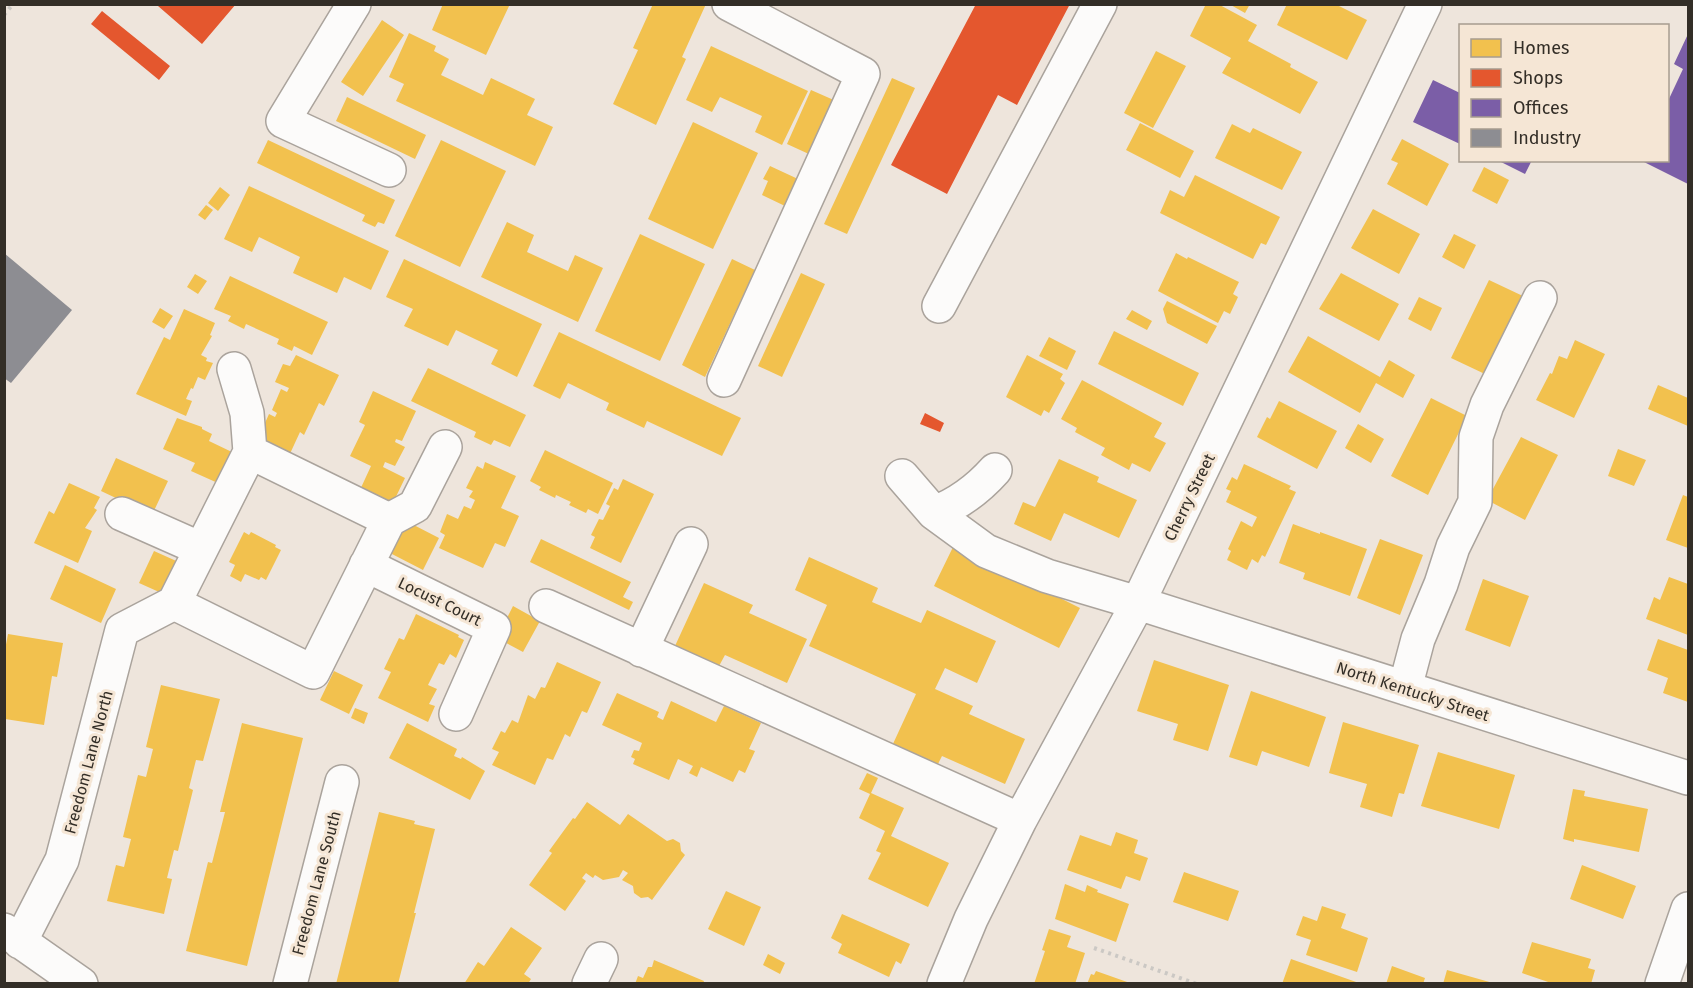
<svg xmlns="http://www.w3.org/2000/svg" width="1693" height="988" font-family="'Fira Sans',sans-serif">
<rect width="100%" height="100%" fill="#eee5dc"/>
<path fill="#f2c14e" d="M443 4H510L486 55 432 30Z
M653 4H706L682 57 686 59 656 125 613 104 638 50 633 48Z
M1206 4H1218L1257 25 1248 41 1291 64 1290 67 1318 82 1300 114 1222 73 1231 58 1190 36Z
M1229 4H1250L1245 13Z
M1287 4H1335L1367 20 1347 60 1277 25Z
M382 20 404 35 363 96 341 82Z
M409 33 436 46 434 51 449 59 441 75 483 95 491 78 535 99 527 115 553 127 535 166 396 101 404 84 389 77Z
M711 46 808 91 782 145 755 132 762 116 720 97 712 112 686 100Z
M1156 51 1186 66 1153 128 1124 113Z
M892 78 915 88 847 234 824 224Z
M811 90 836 101 811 155 787 144Z
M347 97 426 135 415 159 336 121Z
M693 122 758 153 713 249 648 219Z
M1140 123 1194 151 1180 178 1126 150Z
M1232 124 1250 133 1253 128 1302 152 1282 190 1215 158Z
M1402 139 1449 164 1427 206 1387 184 1398 163 1391 160Z
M268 140 395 200 384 224 378 222 375 227 362 221 365 215 257 163Z
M441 140 506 171 460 267 395 236Z
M770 166 798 179 785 206 762 195 768 181 763 179Z
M1484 167 1509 180 1497 204 1472 191Z
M1195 175 1280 217 1266 245 1261 243 1253 259 1160 213 1170 190 1184 197Z
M249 186 389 251 371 290 344 277 337 293 293 273 300 257 259 237 252 252 224 239Z
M220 187 230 195 218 211 208 203Z
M206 205 213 210 205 220 198 215Z
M1373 209 1420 234 1399 274 1351 248Z
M507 222 534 235 527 252 568 271 575 255 603 268 578 322 481 277Z
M640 234 705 264 660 361 595 331Z
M1454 234 1476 245 1464 269 1442 257Z
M1176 253 1187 259 1188 257 1239 282 1233 294 1238 297 1230 314 1224 311 1218 323 1158 291Z
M404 259 542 324 517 377 491 364 498 350 456 330 448 346 404 326 413 309 386 297Z
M732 259 755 270 705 377 682 365Z
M801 273 825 284 782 377 758 366Z
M1341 273 1399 304 1379 341 1319 309Z
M195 274 207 281 198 294 187 287Z
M230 276 328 322 312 355 294 346 292 351 277 344 279 339 246 324 244 329 228 321 231 316 214 309Z
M1489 280 1525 297 1487 375 1451 358Z
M1419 297 1442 308 1431 331 1408 319Z
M1167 301 1217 326 1207 344 1167 323 1163 309Z
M160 308 173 316 164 329 152 322Z
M184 309 215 323 210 335 212 336 201 355 207 358 206 361 213 363 205 380 198 377 193 389 191 388 186 399 192 401 186 416 136 394 164 337 170 340Z
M1132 310 1152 321 1147 330 1126 319Z
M1114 331 1199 373 1183 406 1098 364Z
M559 332 741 418 722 456 647 421 644 428 606 410 609 403 568 383 560 399 533 386Z
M1308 336 1380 377 1389 360 1415 375 1403 398 1376 383 1360 413 1288 372Z
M1049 337 1076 351 1067 370 1039 356Z
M1575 340 1605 354 1574 418 1536 400 1550 373 1552 374 1559 356 1567 359Z
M296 355 339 375 324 406 319 403 304 435 300 432 288 458 256 443 269 414 275 417 277 413 272 410 281 389 287 392 289 388 275 382 283 364 290 366Z
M1027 355 1063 374 1060 379 1065 383 1049 413 1044 410 1041 416 1006 397Z
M428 368 526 415 510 447 494 440 491 445 474 437 476 432 411 401Z
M1082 380 1162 423 1154 437 1166 443 1150 472 1132 463 1129 470 1101 455 1105 448 1075 432 1077 428 1061 419Z
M1658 385 1688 398V426L1648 409Z
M373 391 416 411 402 441 396 439 395 442 405 447 395 466 385 462 383 467 405 478 391 507 359 492 371 466 350 456 365 425 359 422Z
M1431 398 1467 416 1428 495 1391 476Z
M1279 401 1337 431 1317 469 1257 437 1267 417 1270 419Z
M177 418 202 427V429L212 434 209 441 234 453 220 484 191 471 195 463 163 449Z
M1358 424 1384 439 1371 463 1345 448Z
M1521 437 1558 455 1525 520 1487 500Z
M1618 449 1646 460 1634 486 1608 476Z
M545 450 613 483 598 514 588 509 586 513 569 505 571 502 556 495 555 498 539 490 541 487 530 481Z
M116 458 168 481 152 515 101 491Z
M1059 459 1099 477 1097 482 1137 500 1119 538 1064 513 1051 541 1014 524 1023 502 1035 507Z
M485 462 516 476 501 508 519 516 505 547 495 543 483 568 439 548 445 535 440 532 447 514 458 519 464 506 471 509 475 500 469 497 473 491 466 488 477 466 483 469Z
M1244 464 1291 486 1289 489 1296 492 1265 557 1262 555 1258 563 1252 559 1247 570 1227 560 1231 551 1228 549 1241 521 1252 527 1257 517 1226 502 1231 491 1226 489 1232 477 1237 480Z
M623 479 654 494 621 563 590 548 595 537 591 535 599 519 603 520 610 506 606 504 614 488 618 490Z
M69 483 100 497 94 508 97 510 85 528 92 531 78 563 34 543 49 511 54 514Z
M1683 495 1688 497V548L1666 540Z
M406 521 439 538 423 570 390 553Z
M1293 524 1320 534V532L1367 549 1350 596 1303 579 1305 573 1279 563Z
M244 532 249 535 251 532 276 545 275 547 281 550 266 580 261 577 259 580 245 574 241 582 230 576 235 565 229 562Z
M541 539 631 582 623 597 633 602 629 610 530 562Z
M1380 539 1423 555 1400 615 1357 598Z
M954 545 1080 608 1059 648 934 586Z
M154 551 183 564 168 596 139 583Z
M809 557 878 588 872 602 921 623 927 610 996 641 977 683 945 668 935 689 973 706 969 714 1025 739 1005 784 942 756 937 766 892 746 916 694 809 646 827 605 795 590Z
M65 565 116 589 101 623 50 599Z
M1669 577 1688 584V635L1646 619 1654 597 1660 600Z
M1483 579 1529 596 1510 647 1465 630Z
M704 583 753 605 749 613 807 639 787 683 725 655 719 666 675 646Z
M513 606 540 621 523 652 497 638Z
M416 614 459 635 458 637 464 640 456 658 450 654 444 665 439 663 428 685 437 689 429 704 435 706 428 722 378 698 391 672 384 669 399 638 404 640Z
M8 634 63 643 57 677 52 676 44 725 5 719 6 669 4 668V655Z
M1658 639 1688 650V702L1663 693 1668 678 1647 670Z
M1154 660 1229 685 1208 751 1173 740 1178 724 1137 711Z
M557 662 601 682 587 713 582 711 570 737 565 734 553 760 547 758 535 785 492 765 499 752 492 749 501 731 505 733 512 720 518 723 528 695 535 699 541 687 545 688Z
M334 671 363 685 349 714 320 700Z
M161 685 220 699 203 761 196 760 189 788 193 790 178 851 174 850 167 878 172 879 164 914 107 901 116 865 124 867 131 839 123 837 138 775 146 777 153 749 146 747Z
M1251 691 1326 717 1309 767 1262 751 1257 766 1229 757Z
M617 693 659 712 657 717 663 720 671 701 716 722 724 706 761 723 749 749 755 751 745 773 739 770 733 782 701 767 697 777 689 773 693 766 678 759 669 780 633 764 635 759 631 757 634 750 639 751 642 743 602 725Z
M355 708 368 713 364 724 351 718Z
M1343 722 1419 745 1404 794 1399 793 1392 817 1360 807 1367 784 1329 773Z
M242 723 303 738 247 966 186 951 208 862 212 863 225 812H220Z
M407 723 457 749 454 756 461 759 462 757 485 771 470 800 389 758Z
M1438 752 1515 775 1499 829 1421 806Z
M867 773 878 778 871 793 904 808 891 836 949 863 928 907 868 879 881 853 876 851 885 831 859 818 870 794 859 789Z
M1573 789 1585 791 1584 796 1648 809 1639 852 1574 839V842L1563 839Z
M587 802 620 825 628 814 667 841 673 839 680 843 681 851 685 855 652 900 648 897 641 898 634 893 633 886 622 880 628 873 623 870 619 877 603 880 595 875 593 878 586 873 582 878 586 881 565 911 529 885 552 853 549 851 573 818 575 819Z
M379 812 415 821 414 824 435 829 414 913H416L398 984H336Z
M1116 832 1138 840 1134 853 1148 858 1140 881 1126 876 1121 889 1067 870 1080 835 1111 846Z
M1582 865 1636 886 1623 919 1570 899Z
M1184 872 1239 891 1228 921 1173 902Z
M1065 884 1085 892 1087 885 1098 890 1097 892 1129 904 1116 942 1055 919Z
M726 891 761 907 744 946 708 929Z
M1322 906 1346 914 1341 928 1368 938 1357 972 1306 955 1311 940 1296 935 1303 916 1317 921Z
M842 914 910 944 901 964 896 961 889 977 838 953 842 944 831 938Z
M511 927 542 948 524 974 531 979 528 984H464L478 962 484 966Z
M1049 929 1071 936 1067 947 1085 953 1075 984H1034L1045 951 1042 950Z
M1532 942 1591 959 1588 968 1595 970 1591 984H1554L1522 973Z
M768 954 785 963 780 974 763 965Z
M1291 959 1359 983V984H1282Z
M654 960 704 981 703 984H635L638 976 643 978 648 967H652Z
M1392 966 1425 978 1423 984H1386Z
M1447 970 1493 983V984H1443Z
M1096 971 1130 983V984H1087L1091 974 1094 975Z"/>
<path fill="#e4572e" d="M160 4H236L202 44 158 6Z
M976 4H1070L1017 105 998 95 947 194 891 165Z
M102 11 170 66 159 80 91 24Z
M925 413 944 423 940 432 920 424Z"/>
<path fill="#7b5ea7" d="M1688 34V184L1640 160H1668V101L1683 69 1674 64Z
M1433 80 1460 93V144L1413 122Z
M1497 160H1532L1525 174Z"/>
<path fill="#8d8d92" d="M4 253 72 310 11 383 4 378Z"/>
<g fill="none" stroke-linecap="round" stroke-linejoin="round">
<defs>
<path id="minor" d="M354 4 283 121 389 170
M939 306 1100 4
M234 369 247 413 250 452
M724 380 863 74 729 4
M250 452 389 520 313 672 174 603Z
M902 476 934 513 986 551 1047 576 1138 603 1688 778
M934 513C958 504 978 489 995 470
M122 514 201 549
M389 520 415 506 445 447
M366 565 494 628 456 714
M546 606 1020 820
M641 650 691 544
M1405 688 1418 639 1441 584 1453 547 1475 502 1476 437 1487 405 1540 298
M4 930 81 984
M20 942 62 860 122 630 174 603
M290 984 342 782
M589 984 601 959
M944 984 971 919 1020 820 1138 603 1425 4
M1662 984 1688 909"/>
</defs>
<use href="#minor" stroke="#aaa39c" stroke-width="36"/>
<path stroke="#cbc8c4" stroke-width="4" stroke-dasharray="3 4.5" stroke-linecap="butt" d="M4 15 13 4
M1094 948 1197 984"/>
<use href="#minor" stroke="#fcfbfa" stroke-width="33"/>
</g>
<g text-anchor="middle" stroke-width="6" stroke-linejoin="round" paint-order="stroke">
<g font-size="16" fill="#332e27" stroke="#f5e6d5">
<text transform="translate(1189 497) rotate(-64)" y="6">Cherry Street</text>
<text transform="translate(440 601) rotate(26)" y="6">Locust Court</text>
<text transform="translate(1413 691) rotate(18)" y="6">North Kentucky Street</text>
<text transform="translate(88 762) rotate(-75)" y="6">Freedom Lane North</text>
<text transform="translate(316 883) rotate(-75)" y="6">Freedom Lane South</text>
</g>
</g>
<rect width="1693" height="988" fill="none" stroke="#332e27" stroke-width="12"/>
<rect x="1459" y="24" width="210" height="138" fill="#f5e6d5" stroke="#a79c8f" stroke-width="1.5"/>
<rect x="1471" y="39" width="30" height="18" fill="#f2c14e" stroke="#a79c8f" stroke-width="1.5"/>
<text x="1513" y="54" font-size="18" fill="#332e27">Homes</text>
<rect x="1471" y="69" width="30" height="18" fill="#e4572e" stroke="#a79c8f" stroke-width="1.5"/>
<text x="1513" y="84" font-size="18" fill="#332e27">Shops</text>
<rect x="1471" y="99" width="30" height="18" fill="#7b5ea7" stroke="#a79c8f" stroke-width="1.5"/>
<text x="1513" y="114" font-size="18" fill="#332e27">Offices</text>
<rect x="1471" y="129" width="30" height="18" fill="#8d8d92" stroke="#a79c8f" stroke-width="1.5"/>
<text x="1513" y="144" font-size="18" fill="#332e27">Industry</text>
</svg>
